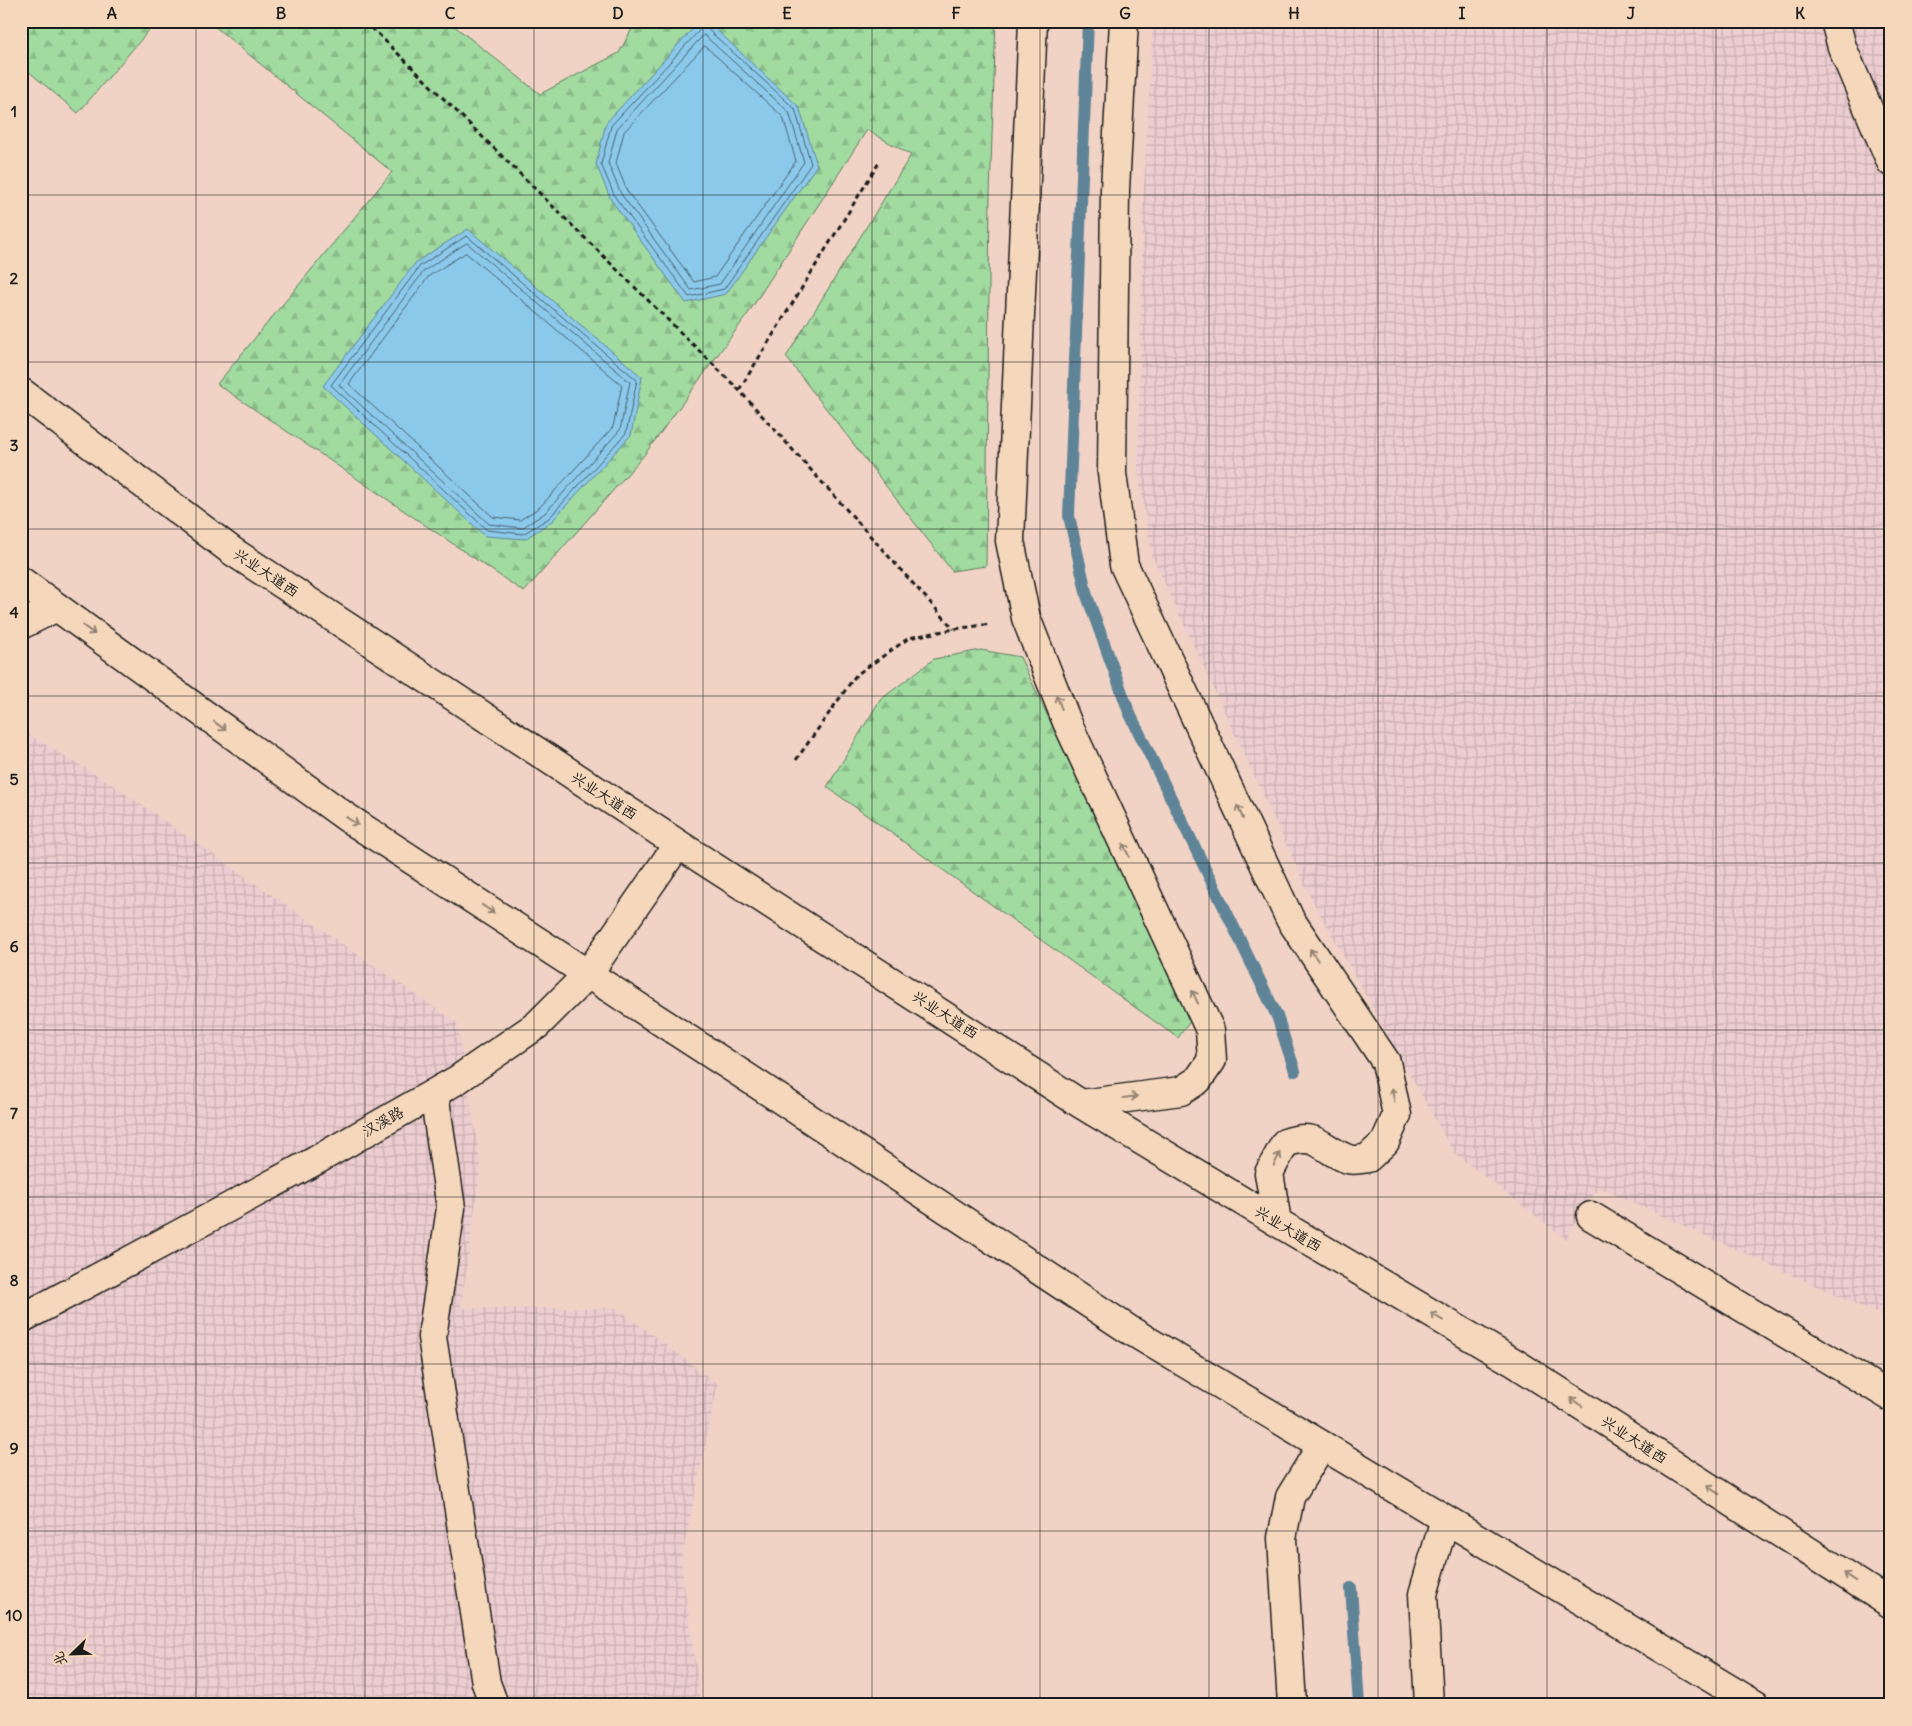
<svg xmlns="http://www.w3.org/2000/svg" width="1912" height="1726" font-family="Delius,'LXGW WenKai TC',sans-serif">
<defs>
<pattern id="industrial-grid" width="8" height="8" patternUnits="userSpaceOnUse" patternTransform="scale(1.25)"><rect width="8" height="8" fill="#eccdd0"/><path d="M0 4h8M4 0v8" fill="none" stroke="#caafb2"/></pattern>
<pattern id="forest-firs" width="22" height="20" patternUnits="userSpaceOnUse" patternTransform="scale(1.25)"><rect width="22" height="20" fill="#a1dba0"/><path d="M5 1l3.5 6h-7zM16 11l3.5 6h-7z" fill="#8abb89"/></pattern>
</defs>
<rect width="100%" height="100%" fill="#f1d3c5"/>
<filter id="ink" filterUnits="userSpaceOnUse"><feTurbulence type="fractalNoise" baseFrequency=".02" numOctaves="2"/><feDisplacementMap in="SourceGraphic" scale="10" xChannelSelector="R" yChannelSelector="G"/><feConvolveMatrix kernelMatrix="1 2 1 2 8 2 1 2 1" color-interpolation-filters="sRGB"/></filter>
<g filter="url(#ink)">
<path fill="url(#industrial-grid)" d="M1153 21H1891V1320L1598 1187 1566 1239 1454 1153 1311 898 1152 556 1138 471 1143 201Z
M21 730 110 783 457 1023 481 1165 461 1308H617L718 1384 681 1562 701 1705H21Z"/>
<path fill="url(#forest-firs)" stroke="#5e7c5e" d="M21 21H157L78 113 21 65Z
M208 21H448L540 94 619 53 636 21H996L990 194 986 566 952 571 786 357 911 155 867 130 747 315 645 454 524 592 217 384 392 172Z
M981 650 1020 657 1191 1020 1178 1038 827 787 880 700 934 659Z"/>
<path fill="#8bc9eb" stroke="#5f8498" d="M700 21H707L799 107 817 165 726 294 686 303 611 200 596 164 606 123Z
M468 229 642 377 631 435 552 521 525 539 485 536 323 386 416 262Z"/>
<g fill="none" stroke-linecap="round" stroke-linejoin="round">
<path stroke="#48616f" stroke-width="1" d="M704 26 795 109 811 164 724 289 689 297 615 197 601 164 611 126Z
M704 35 789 112 804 162 720 284 691 290 621 194 608 163 617 129Z
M705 46 783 117 796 161 715 277 694 282 627 191 616 163 624 132Z
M467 236 637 380 626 433 549 518 523 534 487 530 331 385 420 266Z
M467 243 630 382 620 430 545 513 522 528 489 524 339 385 424 271Z
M466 253 622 385 613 427 540 507 520 520 493 517 349 384 429 276Z"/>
<path stroke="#5f8498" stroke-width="12" d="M1088 21 1069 516 1087 596 1129 712 1277 1016 1295 1071
M1351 1588 1359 1705"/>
<defs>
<path id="minor" d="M1033 21 1010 541 1026 618 1067 722 1210 1030 1212 1060 1198 1080 1181 1091 1081 1104
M1124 21 1115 189 1112 473 1124 565 1290 919 1386 1062 1397 1115 1385 1142 1368 1158C1362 1159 1353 1161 1348 1159 1320 1149 1319 1131 1285 1143L1269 1173 1277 1222
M1835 21 1842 47 1891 162
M21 392 232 551 678 844 1081 1104 1277 1222 1515 1363 1891 1604
M21 581 346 817 748 1078 1128 1329 1756 1705
M21 625 57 607
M434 1093 451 1208 432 1337 486 1683 494 1705
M1591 1216 1891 1397
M21 1319 315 1161 457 1080 537 1025 588 974 678 844
M1292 1705 1282 1538 1290 1497 1322 1445
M1429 1705 1423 1594 1445 1519"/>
</defs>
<use href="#minor" stroke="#1c1c1c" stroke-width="31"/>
<path stroke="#1c1c1c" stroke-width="3" stroke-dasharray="5 4" stroke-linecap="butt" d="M365 21 739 390 954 629
M739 390 880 161
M796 760 856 675 909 638 954 629 991 624"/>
<use href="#minor" stroke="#f5d8bb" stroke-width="28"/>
</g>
<defs><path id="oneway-shaft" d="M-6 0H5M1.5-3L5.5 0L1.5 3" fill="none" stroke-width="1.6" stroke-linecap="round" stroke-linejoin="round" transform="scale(1.25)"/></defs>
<g stroke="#938373">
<use href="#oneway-shaft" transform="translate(89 630) rotate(36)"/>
<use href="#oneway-shaft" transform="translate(1059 702) rotate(-111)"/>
<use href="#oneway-shaft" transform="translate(220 726) rotate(36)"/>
<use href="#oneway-shaft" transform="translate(1240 812) rotate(-115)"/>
<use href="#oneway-shaft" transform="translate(352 821) rotate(33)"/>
<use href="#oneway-shaft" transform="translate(1126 850) rotate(-115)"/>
<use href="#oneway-shaft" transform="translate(488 909) rotate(33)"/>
<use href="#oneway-shaft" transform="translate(1314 955) rotate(-124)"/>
<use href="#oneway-shaft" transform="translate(1195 997) rotate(-115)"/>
<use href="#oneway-shaft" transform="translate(1393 1095) rotate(-101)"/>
<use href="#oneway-shaft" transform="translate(1130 1097) rotate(-7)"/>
<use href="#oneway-shaft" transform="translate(1277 1159) rotate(-63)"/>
<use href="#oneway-shaft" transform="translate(1437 1317) rotate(-149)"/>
<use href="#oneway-shaft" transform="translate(1576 1402) rotate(-147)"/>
<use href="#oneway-shaft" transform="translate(1713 1490) rotate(-147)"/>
<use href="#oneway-shaft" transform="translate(1850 1577) rotate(-147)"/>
</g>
</g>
<path fill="none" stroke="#1c1c1c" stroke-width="1" stroke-opacity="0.55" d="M196 21V1705M365 21V1705M534 21V1705M703 21V1705M872 21V1705M1040 21V1705M1209 21V1705M1378 21V1705M1547 21V1705M1716 21V1705M21 195H1891M21 362H1891M21 529H1891M21 696H1891M21 863H1891M21 1030H1891M21 1197H1891M21 1364H1891M21 1531H1891"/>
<g text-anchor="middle" stroke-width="4.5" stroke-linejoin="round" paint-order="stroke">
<g font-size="15" fill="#1c1c1c" stroke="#f5d8bb">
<text transform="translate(266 573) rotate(34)" y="5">兴业大道西</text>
<text transform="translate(604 796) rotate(33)" y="5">兴业大道西</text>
<text transform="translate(945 1015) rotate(33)" y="5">兴业大道西</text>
<text transform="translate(383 1122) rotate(-30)" y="5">汉溪路</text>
<text transform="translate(1288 1229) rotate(31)" y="5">兴业大道西</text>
<text transform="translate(1634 1440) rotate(33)" y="5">兴业大道西</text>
</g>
</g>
<rect width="1912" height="1726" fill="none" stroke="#f5d8bb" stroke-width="55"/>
<g transform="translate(72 1654) rotate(247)" stroke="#f5d8bb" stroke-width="4" paint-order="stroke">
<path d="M0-4L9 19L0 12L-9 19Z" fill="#1c1c1c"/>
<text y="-8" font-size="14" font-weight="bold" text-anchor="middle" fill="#1c1c1c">北</text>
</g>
<rect x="28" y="28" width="1856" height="1670" fill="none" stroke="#1c1c1c" stroke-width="2"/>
<g font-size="16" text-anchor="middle" font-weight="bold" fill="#1c1c1c">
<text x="112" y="19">A</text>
<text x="281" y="19">B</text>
<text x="450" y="19">C</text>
<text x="618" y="19">D</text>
<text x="787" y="19">E</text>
<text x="956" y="19">F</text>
<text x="1125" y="19">G</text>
<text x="1294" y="19">H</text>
<text x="1462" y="19">I</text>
<text x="1631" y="19">J</text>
<text x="1800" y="19">K</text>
<text x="14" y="117">1</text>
<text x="14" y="284">2</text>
<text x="14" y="451">3</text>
<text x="14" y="618">4</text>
<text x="14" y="785">5</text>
<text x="14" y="952">6</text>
<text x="14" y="1119">7</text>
<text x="14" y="1286">8</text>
<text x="14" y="1454">9</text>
<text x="14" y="1621">10</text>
</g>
</svg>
